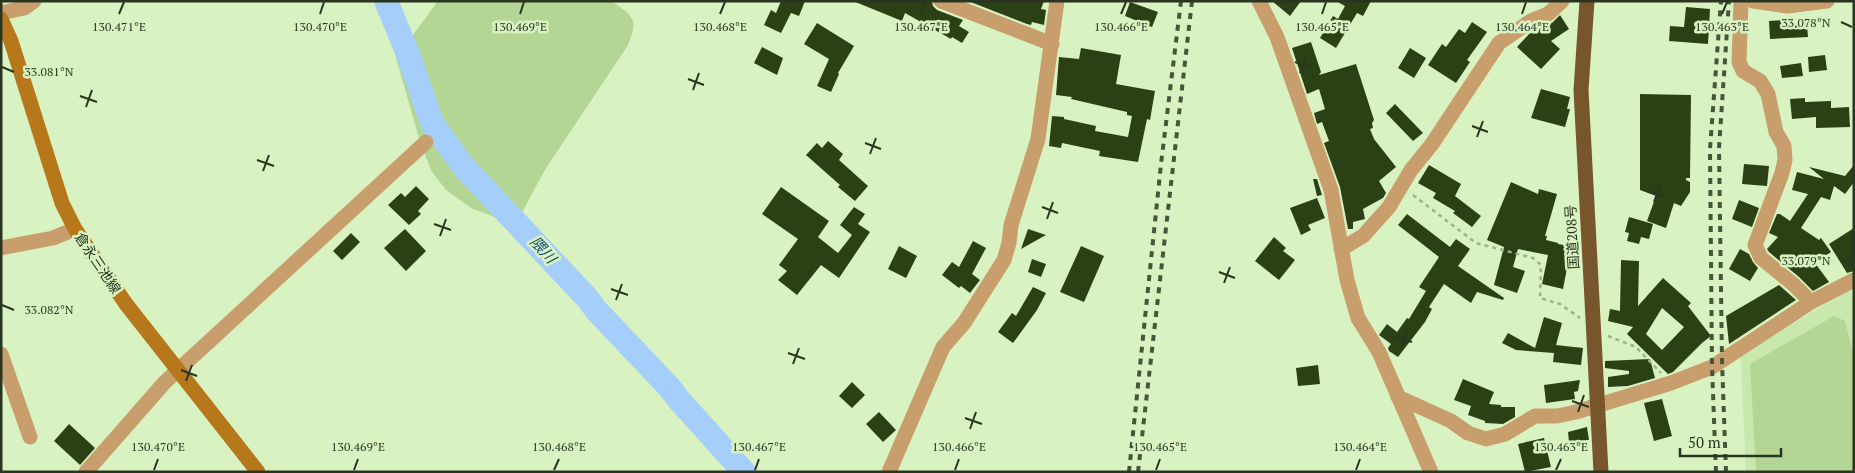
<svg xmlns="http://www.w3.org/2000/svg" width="1855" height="473" font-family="'PT Serif','Noto Sans JP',serif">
<rect width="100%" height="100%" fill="#d8f3c1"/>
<path fill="#c9e8ae" d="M1850 290 1854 301V472H1746L1741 363 1738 356Z"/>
<path fill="#b3d695" d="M438 1H612C633 17 639 18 628 45L546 168 515 225 471 208 446 190 432 172 421 145 396 58Z
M1834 316 1845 321 1854 356V472H1756L1750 364Z"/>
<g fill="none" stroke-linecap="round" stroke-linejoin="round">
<path stroke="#a6cefa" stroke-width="24" d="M386 1 408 54 432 123 463 166 588 299 596 310 669 387 679 400 744 472"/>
</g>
<path fill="#2b4015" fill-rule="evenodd" d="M781 1H805L799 16 791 13 781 33 764 25 771 10 776 13Z
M853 1H932L933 6 937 10 963 20 959 26 969 32 962 43 952 37 951 39 905 13 902 21Z
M968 1H1044L1041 9 1046 10 1044 25 1032 22 1031 25 1027 24Z
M1272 1H1301L1290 16Z
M1336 1H1371L1363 16 1357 13 1336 48 1320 38 1333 16 1338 19 1345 6Z
M1130 2 1158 12 1152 27 1125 16Z
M1686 7 1710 9 1708 44 1669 41 1670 26 1684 27Z
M1560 15 1569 29 1551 41 1560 49 1541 69 1517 47 1529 34 1552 23Z
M1782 20V26L1807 25 1808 37 1770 39 1769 21Z
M1472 22 1487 32 1467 60 1470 62 1456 83 1428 65 1442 44 1446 47 1459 29 1465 33Z
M817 23 854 46 838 73 839 74 831 92 817 86 829 59 804 44Z
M1311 42 1321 72 1319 75 1356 64 1374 120 1372 123 1373 128 1370 129 1374 139 1396 167 1379 181 1386 193 1383 198 1363 209 1365 219 1353 222V229H1348L1340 187 1324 143 1329 141 1322 122 1317 124 1314 113 1325 109 1319 89 1307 94 1292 48Z
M762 47 783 58 777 75 754 63Z
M1081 48 1121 55 1116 84 1155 91 1150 120 1147 119 1138 162 1099 156 1100 151 1062 143 1061 148 1049 146 1052 116 1064 117V119L1096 126 1095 131 1128 137 1132 116 1127 115V112L1071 99 1072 97 1056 95 1059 57 1079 59Z
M1410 48 1426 58 1414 78 1398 68Z
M1825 55 1827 70 1809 72 1808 57Z
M1801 63 1803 76 1782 78 1780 66Z
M1541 89 1570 97 1567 109H1570L1565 127 1531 118Z
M1640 94 1691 95 1690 178H1686V180L1690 182V192L1681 206 1674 203 1666 228 1647 221 1656 196 1640 190Z
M1805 98V102L1831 101V108L1849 107 1850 127 1816 128V117L1792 119 1790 99Z
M1395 104 1423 133 1413 141 1386 113Z
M828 141 843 154 839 160 868 186 855 201 838 187 840 185 806 155 817 143 822 148Z
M1744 164 1769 166 1767 186 1742 184Z
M1429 165 1461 184 1455 196 1481 216 1472 227 1453 213 1455 211 1433 198 1436 193 1418 183Z
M1854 165V182L1845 194 1834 186 1830 200 1821 197 1801 228 1819 240 1821 238 1831 252 1815 263 1829 282 1813 291 1799 277 1769 252 1767 249 1778 237 1769 233 1777 214H1780L1790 221 1808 194 1792 190 1797 172 1824 179 1809 167 1845 176Z
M1313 179H1317L1322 195 1317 196Z
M1511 182 1538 194 1539 189 1557 194 1545 236H1547L1546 240 1558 243V244L1575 247 1574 258H1569L1563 289 1542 284 1548 255 1518 249 1513 267 1525 271 1517 293 1494 285 1504 247 1487 240Z
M416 186 429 199 418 211 421 214 409 225 388 205 401 193 405 197Z
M781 187 829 221 818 237 838 253 852 235 840 225 854 207 865 214 858 224 870 232 839 278 821 265 797 295 778 280 787 271 779 265 798 239 762 214Z
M1317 198 1325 218 1308 225 1311 230 1301 235 1290 208Z
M1739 200 1759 208 1752 227 1732 219Z
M1407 214 1450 247 1456 239 1470 249 1458 266 1504 298 1503 300 1477 292 1471 303 1444 284 1429 307 1432 309 1425 322 1398 357 1389 351 1388 348 1391 344 1379 335 1387 324 1397 332 1407 318 1409 319 1426 291 1419 287 1439 257 1398 225Z
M1629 217 1653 224 1649 239 1641 237 1639 244 1627 241 1629 233 1625 232Z
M1854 228V271L1847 273 1829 244Z
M405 229 426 251 406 271 384 248Z
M1028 229 1046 235 1021 249Z
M351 233 360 242 342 260 333 251Z
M1274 237 1286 248 1283 251 1295 260 1279 280 1255 261Z
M973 241 986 248 972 274 980 280 970 293 961 286 959 288 942 275 952 262 959 267Z
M899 246 917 256 906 278 888 269Z
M1081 246 1104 256 1084 302 1060 292Z
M1740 249 1749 254 1753 262 1758 268 1750 281 1729 269Z
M1032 259 1046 264 1041 277 1028 272Z
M1621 260 1639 261 1638 306 1663 278 1691 303 1688 306 1711 336 1702 343 1673 372 1668 374 1627 334 1633 327 1608 321 1610 309 1620 311ZM1662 308 1684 327 1662 350 1646 334Z
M1779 285 1796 300 1729 344 1726 316Z
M1033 287 1046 293 1037 310 1013 343 998 332 1012 313 1016 316Z
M1544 317 1562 323 1556 345 1583 348 1581 365 1553 362 1554 353 1516 350 1502 343 1508 333 1535 348Z
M1650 359 1655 378 1628 386 1608 387V377L1629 374V371L1605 368V361Z
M1318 365 1320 384 1298 386 1296 368Z
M1463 379 1494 392 1489 404 1501 405V407H1515V417L1503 424 1485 423V421L1468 415 1471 406 1454 400Z
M1580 380 1578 391 1574 392 1575 399 1546 403 1544 385Z
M852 382 865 395 852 408 839 396Z
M1662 399 1672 436 1654 441 1644 403Z
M879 412 896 430 883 442 866 424Z
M69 424 95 448 80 465 54 441Z
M1587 427 1589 440 1569 442 1568 432Z
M1544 438 1551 467 1525 472 1518 444Z"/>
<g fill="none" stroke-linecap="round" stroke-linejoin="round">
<path stroke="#9db38b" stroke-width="2.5" stroke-dasharray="4 4" stroke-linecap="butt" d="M1413 195 1476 243 1533 258 1541 265 1540 298 1560 304 1580 318
M1608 336 1636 347 1661 373"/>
<path stroke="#c89e6c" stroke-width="15" d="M941 1 1052 44
M1259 1 1277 37 1331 190 1347 280 1358 318 1379 352 1431 472
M1741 1 1739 62 1743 71 1760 81 1768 94 1776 132 1784 146 1785 160 1782 173 1755 245 1761 258 1793 284 1811 302
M1753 1 1787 6 1827 1
M1 13 24 8 34 1
M1 248 53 238 75 229
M1341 249 1363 236 1389 207 1411 170 1432 144 1499 43 1531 21 1548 14 1562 1
M1 354 30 437
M1398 397 1451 421 1468 433 1486 439 1505 434 1535 416H1557L1576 412 1671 383 1712 367 1811 302 1854 280
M86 472 165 382 426 142
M889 472 943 347 964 323 1004 260 1009 243 1011 225 1038 139 1057 1"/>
<path stroke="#b6781b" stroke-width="15" d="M1 19 11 41 62 203 75 229 126 304 258 472"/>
<path stroke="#78562b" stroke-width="15" d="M1587 1 1581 90 1601 472"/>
<path stroke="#47553c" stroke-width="4" stroke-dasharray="6 6" stroke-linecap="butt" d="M1129 472 1161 164 1181 1
M1138 472 1192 1
M1716 472 1712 367 1710 149 1721 1
M1726 472 1722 361 1719 148 1729 1"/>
</g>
<path fill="none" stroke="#2a3521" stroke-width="2" d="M119 14 124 2M320 14 324 2M520 14 524 2M720 14 725 2M921 14 925 2M1121 14 1126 2M1322 14 1326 2M1522 14 1526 2M1722 14 1727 2M1841 22 1852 27M1295 62 1311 68M2 67 14 72M1300 73 1306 57M688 79 704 85M693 90 699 73M80 96 97 102M86 107 92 90M1472 126 1488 132M1477 137 1483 121M865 143 881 149M870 154 876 138M257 160 274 166M263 171 269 155M1649 191 1665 197M1654 202 1660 185M1042 207 1058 213M1047 219 1053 202M434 224 451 230M440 236 446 219M1841 260 1852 265M1219 272 1235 278M1224 283 1230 267M611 289 628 295M616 300 622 284M2 305 14 310M1395 336 1412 342M1401 347 1407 331M788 353 805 359M793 364 799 348M181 370 197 376M186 381 192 365M1572 401 1589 407M1578 412 1584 395M965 418 982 424M970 429 976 412M154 470 158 459M354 470 358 459M554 470 559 459M755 470 759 459M955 470 959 459M1156 470 1160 459M1356 470 1360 459M1556 470 1561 459"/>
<g text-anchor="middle" stroke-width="5" stroke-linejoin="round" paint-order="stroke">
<g font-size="14" fill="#2a3521" stroke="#d8f3c1">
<text transform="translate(1572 237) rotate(-93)" y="5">国道208号</text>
<text transform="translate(98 263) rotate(56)" y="5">倉永三池線</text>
</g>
<g font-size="15" font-style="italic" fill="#184775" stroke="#d8f3c1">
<text transform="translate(543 250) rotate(48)" y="5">隈川</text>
</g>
</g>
<g font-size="12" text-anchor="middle" fill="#2a3521" stroke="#d8f3c1" stroke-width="5" stroke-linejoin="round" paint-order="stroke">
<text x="1806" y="27">33.078°N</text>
<text x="1322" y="31">130.465°E</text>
<text x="119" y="31">130.471°E</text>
<text x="320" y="31">130.470°E</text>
<text x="520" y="31">130.469°E</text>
<text x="720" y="31">130.468°E</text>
<text x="921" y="31">130.467°E</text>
<text x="1121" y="31">130.466°E</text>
<text x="1522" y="31">130.464°E</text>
<text x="1722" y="31">130.463°E</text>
<text x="49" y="76">33.081°N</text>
<text x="1806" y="265">33.079°N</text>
<text x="49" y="314">33.082°N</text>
<text x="158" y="451">130.470°E</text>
<text x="358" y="451">130.469°E</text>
<text x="559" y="451">130.468°E</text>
<text x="759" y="451">130.467°E</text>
<text x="959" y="451">130.466°E</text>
<text x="1160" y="451">130.465°E</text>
<text x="1360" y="451">130.464°E</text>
<text x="1561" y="451">130.463°E</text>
</g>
<rect width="1855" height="473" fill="none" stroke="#2a3521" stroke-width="5"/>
<path d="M1680 448v8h101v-8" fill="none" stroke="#2a3521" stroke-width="2.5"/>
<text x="1688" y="448" font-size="15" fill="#2a3521" stroke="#d8f3c1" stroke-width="4" paint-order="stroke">50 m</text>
</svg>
